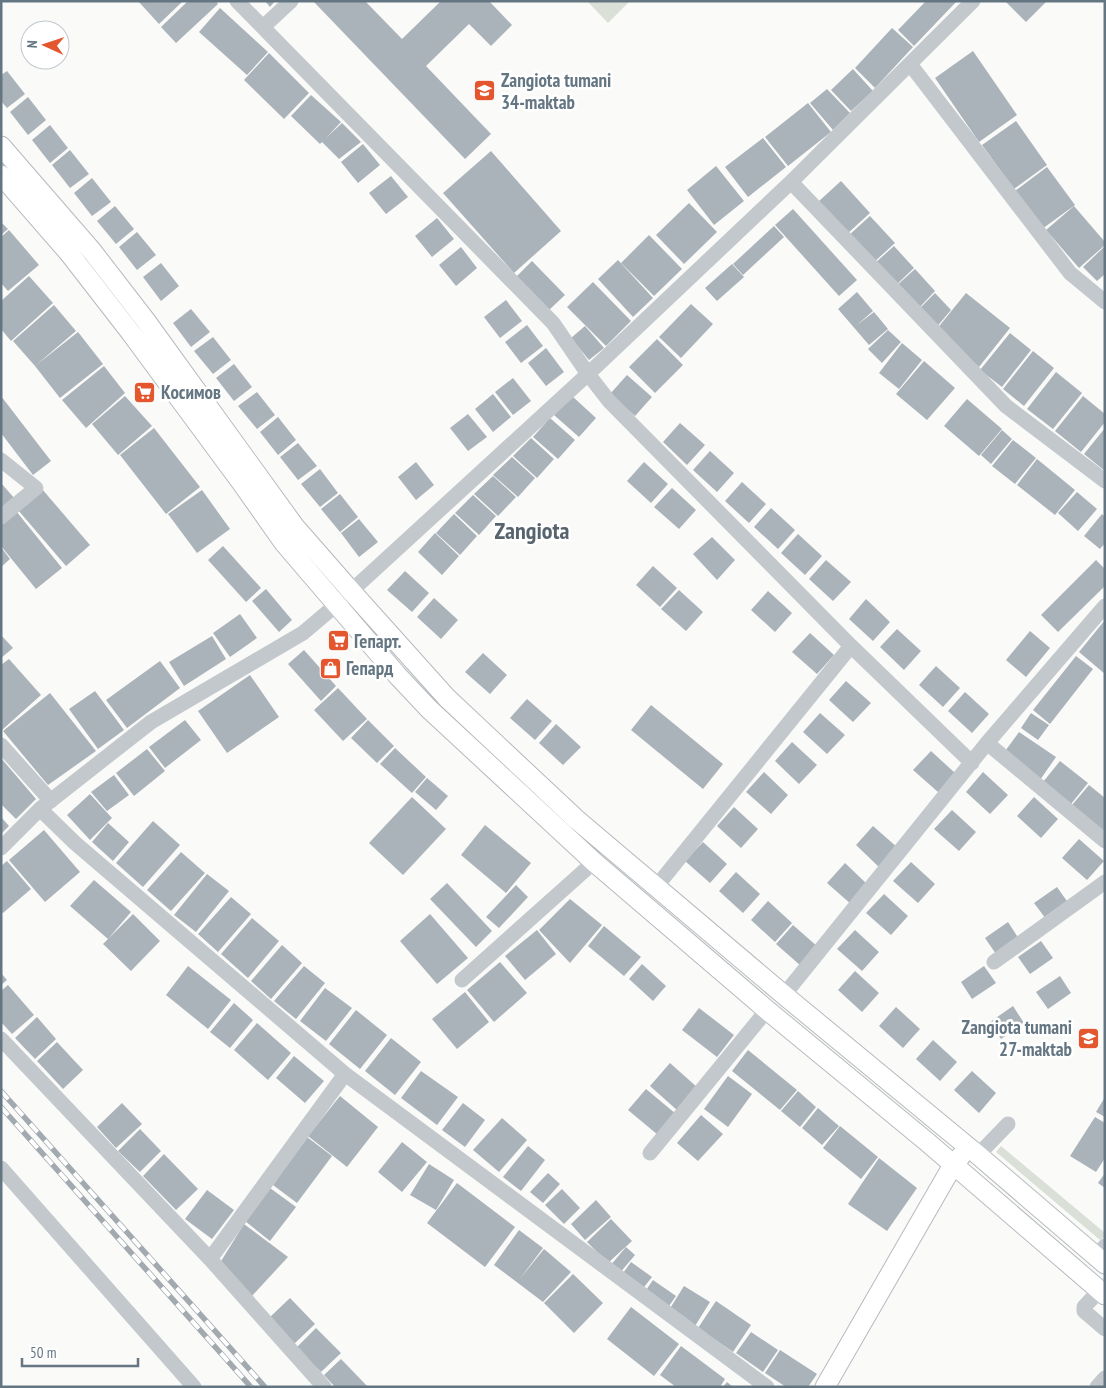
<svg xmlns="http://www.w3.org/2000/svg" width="1106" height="1388" font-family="'PT Sans Narrow',sans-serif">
<rect width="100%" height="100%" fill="#fafaf8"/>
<path fill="#dadfd7" d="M587 1H630L608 23Z
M1001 1146 1105 1233V1237L1100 1240 996 1152Z"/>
<path fill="#aab3b9" d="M138 1H183L159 24Z
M188 1H216L218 4 176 43 161 27Z
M265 1H275L270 7Z
M313 1H365L402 39 441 1H489L512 25 491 46 469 24 426 66 491 134 465 159Z
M926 1 956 2 914 46 898 30Z
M1005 1H1047L1026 22Z
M220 8 268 52 247 75 199 32Z
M892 28 913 47 875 88 855 68Z
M973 51 1017 115 979 142 935 78Z
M269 53 309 93 284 119 244 80Z
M853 69 873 91 851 111 831 90Z
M7 71 25 94 7 108 1 101V75Z
M827 89 850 113 833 130 810 103Z
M311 95 341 122 326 138 342 123 361 142 339 159 322 142 320 144 291 116Z
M28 97 46 120 28 135 10 112Z
M808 103 831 132 788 166 765 137Z
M1016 121 1047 165 1014 189 982 145Z
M50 125 68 148 50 163 32 140Z
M763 138 786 167 748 197 725 167Z
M363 144 380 165 358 183 341 162Z
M70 150 89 174 70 188 52 165Z
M491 151 561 231 514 273 443 193Z
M716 166 744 201 714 225 687 190Z
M1047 167 1075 205 1042 229 1015 191Z
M391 176 408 197 386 214 369 193Z
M92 178 111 202 92 216 74 193Z
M841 181 870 213 847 234 818 202Z
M689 203 717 232 684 264 656 235Z
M115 206 134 229 116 244 97 221Z
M1074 206 1105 242V245L1079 268 1046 230Z
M793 209 857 280 839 296 775 225Z
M870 216 895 243 873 263 848 236Z
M437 218 454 239 432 257 415 236Z
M1 222 8 229 1 235Z
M774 226 784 237 743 275 733 264Z
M9 230 39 265 8 291 1 283V237Z
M137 232 156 255 137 270 119 247Z
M649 235 682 269 654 296 621 263Z
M894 246 914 268 895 286 874 264Z
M1105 246V274L1097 281 1083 267Z
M461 247 477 268 456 286 439 265Z
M618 260 653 298 633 317 598 279Z
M532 261 565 295 549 310 516 277Z
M161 263 179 286 161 301 143 277Z
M732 264 744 277 717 301 705 288Z
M915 269 935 291 917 310 895 287Z
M29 276 53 303 11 341 1 329V301Z
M593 282 631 321 606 346 567 307Z
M857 292 873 311 857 325 874 312 888 329 869 345 838 309Z
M935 293 951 310 935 329 917 311Z
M966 293 1010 328 979 367 936 330Z
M506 300 522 321 500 338 484 317Z
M691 304 713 324 681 358 659 337Z
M54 305 76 331 35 366 13 341Z
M191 309 210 332 191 347 173 323Z
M527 325 543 346 521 363 505 342Z
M585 326 604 348 589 360 571 338Z
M888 330 901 342 882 363 868 349Z
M78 332 103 364 60 398 35 366Z
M1010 333 1031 350 1002 387 980 370Z
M213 337 231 360 213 374 194 351Z
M657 339 683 365 655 393 629 367Z
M902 343 922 360 899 389 879 373Z
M546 348 564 372 546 386 528 363Z
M1033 351 1054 368 1024 406 1003 389Z
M924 361 955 388 927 420 896 394Z
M234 364 252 387 234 401 216 378Z
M104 366 125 393 86 428 62 400Z
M1056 372 1082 393 1053 429 1027 409Z
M627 375 652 397 635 416 610 394Z
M513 378 531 401 513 415 495 392Z
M257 392 275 415 257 429 238 406Z
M493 394 511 417 493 432 475 409Z
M1 396 51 461 33 475 1 433Z
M125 396 152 426 118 455 92 424Z
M572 396 596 418 579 437 554 415Z
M1083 396 1105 414V422L1081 452 1055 431Z
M967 399 1002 429 979 456 944 426Z
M468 414 487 437 468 451 450 428Z
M278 417 296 440 278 455 260 432Z
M550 418 575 440 558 459 533 437Z
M680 423 705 445 687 465 663 442Z
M154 428 200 487 166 514 120 455Z
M1105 428V471L1084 454Z
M1002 430 1012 439 991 464 981 455Z
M531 438 554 459 537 478 513 456Z
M1013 440 1036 458 1015 484 992 466Z
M298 443 317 466 298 480 280 457Z
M710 451 734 473 717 492 693 470Z
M512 457 535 478 518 497 493 475Z
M1037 459 1075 490 1055 515 1017 485Z
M416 462 434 485 416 500 398 477Z
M644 462 668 484 651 503 627 481Z
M320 469 338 493 320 507 301 484Z
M493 476 516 497 498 516 474 494Z
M742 482 766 504 749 523 725 501Z
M1 483 15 499 1 512Z
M672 488 696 510 679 529 654 507Z
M42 489 90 545 66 566 18 510Z
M202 490 230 529 197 553 168 514Z
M1077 492 1097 509 1078 531 1058 513Z
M340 494 358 517 340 532 321 509Z
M473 495 496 516 479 535 455 513Z
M771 508 795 530 778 549 754 527Z
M16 511 62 568 36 589 1 546V523Z
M454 514 477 536 460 555 436 533Z
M1102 514 1105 517V543L1100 549 1084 536Z
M359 519 378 542 359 557 341 533Z
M435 533 459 556 442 575 418 552Z
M798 534 822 556 805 575 781 553Z
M712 537 735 560 717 580 693 554Z
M223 546 261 588 246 602 208 560Z
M1 547 10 559 1 567Z
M826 560 851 582 833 601 809 579Z
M1096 560 1105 569V586L1058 632 1041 615Z
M653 566 677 588 660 607 636 585Z
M405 571 429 593 412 612 387 590Z
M266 589 292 620 279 632 252 601Z
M679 590 703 612 686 631 661 609Z
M768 591 792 613 775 632 751 610Z
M434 598 458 620 441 639 417 617Z
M866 599 890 622 873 641 849 619Z
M240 614 257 638 230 657 213 633Z
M1105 620V674L1079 652Z
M897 629 921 651 904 670 880 647Z
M1030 631 1050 648 1026 677 1006 660Z
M810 633 834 655 817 674 792 652Z
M1 635 13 648 1 658Z
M212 636 226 659 184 686 169 662Z
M304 650 336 686 321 701 288 664Z
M483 653 507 675 490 694 465 672Z
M1076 656 1093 669 1050 724 1033 710Z
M9 659 41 695 2 730 1 665Z
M160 661 180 688 127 728 106 700Z
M936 666 960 688 943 707 919 685Z
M250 675 279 717 227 753 198 711Z
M846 681 871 703 853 722 829 700Z
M338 688 367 719 343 741 314 710Z
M95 691 124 730 98 749 69 709Z
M965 692 989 714 972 733 948 711Z
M50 693 96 751 48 785 3 731Z
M527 699 552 721 535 740 510 718Z
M651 705 723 764 703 789 631 730Z
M820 713 845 735 827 754 803 732Z
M1031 713 1049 725 1038 740 1021 728Z
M185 720 201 740 165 768 149 747Z
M368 720 394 746 377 763 351 738Z
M556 724 581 747 563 765 539 743Z
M1019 732 1056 757 1040 780 1003 754Z
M792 742 817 765 799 784 775 761Z
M395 748 426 777 412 793 380 764Z
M147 749 165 771 134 796 116 773Z
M931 751 955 773 938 792 913 770Z
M1 758 36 799 16 819 1 804Z
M1060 761 1088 783 1071 804 1043 782Z
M764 772 788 795 771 814 746 792Z
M983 772 1008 795 990 814 966 792Z
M114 775 129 795 107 811 91 792Z
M427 778 448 796 436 810 415 792Z
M1089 785 1105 798V832L1072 805Z
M90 794 112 818 90 840 67 815Z
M412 797 446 829 403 875 369 843Z
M1034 797 1058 819 1041 838 1017 816Z
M734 807 758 829 741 848 717 826Z
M952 810 976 832 959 851 934 829Z
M1 817 9 826 1 834Z
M153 821 180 845 143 887 116 863Z
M108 823 129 842 113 861 92 842Z
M485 825 531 863 506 893 461 855Z
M873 826 898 848 880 868 856 845Z
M44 830 80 872 45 902 9 860Z
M1079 839 1104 861 1087 880 1062 858Z
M703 842 727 864 710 883 685 861Z
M181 852 205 873 171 911 147 890Z
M7 861 31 889 3 913 1 911V866Z
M911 862 935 884 918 903 893 881Z
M845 863 869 886 852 905 827 883Z
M736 872 760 894 743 913 719 891Z
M207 874 229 891 196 932 174 915Z
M94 880 131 912 108 939 70 906Z
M447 883 492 931 476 947 430 899Z
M516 885 528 897 499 928 486 917Z
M1057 887 1069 904 1046 919 1034 903Z
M884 894 908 916 891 935 866 913Z
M231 897 251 914 218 952 198 934Z
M570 899 602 925 570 963 539 930Z
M768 901 792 923 775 942 751 920Z
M133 914 160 941 131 971 103 944Z
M430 914 468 958 437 984 400 941Z
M252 918 279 941 248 978 221 954Z
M1008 922 1019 939 996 954 985 938Z
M793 925 818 947 801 966 776 944Z
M604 926 641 957 624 976 588 946Z
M537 930 556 954 525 980 505 956Z
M855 930 879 952 862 971 837 949Z
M1041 941 1053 958 1030 974 1018 957Z
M282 945 302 963 271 999 251 981Z
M500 962 527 993 494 1022 467 990Z
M642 964 666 986 653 1001 629 979Z
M188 966 231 1000 208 1029 166 995Z
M304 966 325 983 296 1019 274 1001Z
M984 966 996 983 972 999 961 982Z
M855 971 879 993 862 1012 838 990Z
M1 973 7 980 1 985Z
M1060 976 1071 993 1048 1009 1036 992Z
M8 985 34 1015 12 1034 1 1022V991Z
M325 988 352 1008 326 1041 300 1021Z
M465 992 489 1022 457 1049 432 1019Z
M234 1003 253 1020 230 1048 210 1032Z
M1013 1006 1024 1023 1001 1039 990 1022Z
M896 1007 920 1029 903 1048 879 1026Z
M699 1008 734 1035 717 1057 682 1030Z
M356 1010 387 1035 360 1069 329 1044Z
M37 1017 56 1039 35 1059 15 1038Z
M257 1023 291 1053 268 1080 234 1050Z
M391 1038 421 1062 395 1095 365 1071Z
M933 1040 957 1062 940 1081 916 1059Z
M57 1042 83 1070 63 1089 37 1061Z
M748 1050 797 1090 780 1110 732 1071Z
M294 1056 324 1081 305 1103 276 1078Z
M670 1063 698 1088 678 1111 650 1086Z
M421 1071 458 1097 437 1125 401 1098Z
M972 1071 996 1093 979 1113 954 1090Z
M728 1076 752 1094 728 1127 704 1109Z
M646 1089 676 1114 658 1135 628 1110Z
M798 1091 816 1107 800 1127 781 1111Z
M340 1096 378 1127 347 1167 308 1136Z
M1105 1097V1117L1096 1112Z
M122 1103 142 1124 116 1148 97 1127Z
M463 1103 485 1120 465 1147 442 1130Z
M818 1108 839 1126 822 1145 802 1128Z
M701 1115 723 1134 698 1161 677 1143Z
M1095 1117 1105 1123V1158L1096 1172 1070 1156Z
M502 1118 527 1140 499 1172 473 1150Z
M840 1126 878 1157 861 1179 823 1148Z
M140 1129 161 1151 140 1172 118 1151Z
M307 1137 332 1156 297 1203 273 1185Z
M402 1142 427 1162 402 1192 378 1172Z
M528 1146 545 1160 521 1191 503 1177Z
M164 1154 198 1189 176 1210 143 1176Z
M879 1158 917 1188 887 1231 848 1204Z
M429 1164 454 1180 436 1210 410 1195Z
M548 1173 560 1184 543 1203 530 1192Z
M1105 1173V1188L1098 1183Z
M457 1183 515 1227 485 1267 427 1223Z
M270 1188 296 1207 270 1241 245 1221Z
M562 1189 580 1208 564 1224 545 1205Z
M207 1190 234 1210 212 1239 185 1219Z
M596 1200 611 1217 585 1240 571 1224Z
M611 1219 632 1241 608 1263 587 1242Z
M244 1224 288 1257 250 1298 218 1266Z
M519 1230 543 1248 519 1280 544 1249 571 1272 543 1302 494 1265Z
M626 1247 635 1255 619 1274 610 1266Z
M631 1262 652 1277 641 1291 621 1276Z
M573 1274 603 1303 574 1333 544 1303Z
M653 1280 676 1296 667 1309 644 1293Z
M684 1286 710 1302 695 1326 669 1310Z
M290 1298 315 1324 294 1344 269 1318Z
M716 1301 751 1325 733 1352 698 1328Z
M631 1307 679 1344 654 1376 607 1339Z
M316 1328 341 1353 321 1372 296 1348Z
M751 1332 778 1350 763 1372 736 1353Z
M681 1346 725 1379 720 1387H676L660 1375Z
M780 1350 817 1374 808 1387H786L765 1373Z
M341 1359 368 1387H335L324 1375Z
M727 1382 733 1387H723Z"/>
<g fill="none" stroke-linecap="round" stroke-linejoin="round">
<defs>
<path id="major" d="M1 146 92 251 146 321 295 527 351 591 447 698 576 819 784 995 978 1155 1105 1264
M1 175 69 253 131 333 241 482 284 543 397 675 429 709 594 862 767 1010 926 1141 1105 1295
M825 1387 953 1165 961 1156"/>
</defs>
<use href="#major" stroke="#b5babe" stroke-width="21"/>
<path stroke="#c3c8cc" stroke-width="15" d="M237 1 553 323 588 374 609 401 851 646 972 763
M263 27 291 1
M910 64 1070 273 1105 302
M791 182 1006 406 1105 481
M1 460 36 488 1 517
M987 743 1105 841
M1 745 51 801
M40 809 75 843 345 1074 767 1387
M1 848 40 809 151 722 303 633 336 605 588 374 791 182 973 1
M656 887 851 646
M994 962 1105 882
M462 980 594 862
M784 995 987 743 1105 606
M1 1039 210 1259 324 1387
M650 1153 767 1010
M978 1155 1008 1124
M1 1168 194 1387
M1095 1257 1105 1246
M210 1259 345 1074
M1100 1290 1084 1307V1311L1105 1329
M1097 1387 1105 1378"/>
<use href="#major" stroke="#fff" stroke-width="19"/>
<defs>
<path id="rail" d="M1 1091 265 1387
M1 1107 251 1387"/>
</defs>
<use href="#rail" stroke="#a2aab0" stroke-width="5.5"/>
<use href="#rail" stroke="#fff" stroke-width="4" stroke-dasharray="11" stroke-linecap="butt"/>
</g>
<defs>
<symbol id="school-square" viewBox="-11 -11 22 22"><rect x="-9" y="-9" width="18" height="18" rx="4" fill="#e4572e" stroke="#fff"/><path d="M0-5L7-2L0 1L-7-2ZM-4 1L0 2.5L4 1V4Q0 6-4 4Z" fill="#fff"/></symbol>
<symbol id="supermarket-square" viewBox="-11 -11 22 22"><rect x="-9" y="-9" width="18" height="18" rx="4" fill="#e4572e" stroke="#fff"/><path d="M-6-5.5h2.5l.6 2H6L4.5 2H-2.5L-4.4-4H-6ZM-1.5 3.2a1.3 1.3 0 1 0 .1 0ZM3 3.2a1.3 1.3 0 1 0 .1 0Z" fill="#fff"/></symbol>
<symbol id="shop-square" viewBox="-11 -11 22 22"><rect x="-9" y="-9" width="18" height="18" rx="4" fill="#e4572e" stroke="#fff"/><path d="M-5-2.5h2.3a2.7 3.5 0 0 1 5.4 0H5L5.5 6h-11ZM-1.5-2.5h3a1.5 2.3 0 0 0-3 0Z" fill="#fff"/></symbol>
</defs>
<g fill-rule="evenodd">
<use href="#school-square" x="472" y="78" width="25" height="25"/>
<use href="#supermarket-square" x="132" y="380" width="25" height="25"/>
<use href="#supermarket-square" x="326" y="628" width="25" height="25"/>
<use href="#shop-square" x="318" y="656" width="25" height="25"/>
<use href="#school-square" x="1076" y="1026" width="25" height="25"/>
</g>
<g text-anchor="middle" stroke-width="5" stroke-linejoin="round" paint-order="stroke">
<g font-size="19" font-weight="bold" fill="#657683" stroke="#fff" text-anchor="start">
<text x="501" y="87">Zangiota tumani<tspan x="501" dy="22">34-maktab</tspan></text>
<text x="161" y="399">Косимов</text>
<text x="354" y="648">Гепарт.</text>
<text x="346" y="675">Гепард</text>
<text x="1072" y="1034" text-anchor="end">Zangiota tumani<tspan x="1072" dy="22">27-maktab</tspan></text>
</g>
<g font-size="24" font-weight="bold" fill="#57646e" stroke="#fff">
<text x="532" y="539">Zangiota</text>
</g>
</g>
<rect width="1106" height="1388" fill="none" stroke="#657683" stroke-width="5"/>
<g transform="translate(45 45) rotate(273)"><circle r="24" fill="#ffffff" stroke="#c1c8cd"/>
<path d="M0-4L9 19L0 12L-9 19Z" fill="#e4572e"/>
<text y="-8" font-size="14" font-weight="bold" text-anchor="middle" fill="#657683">N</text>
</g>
<path d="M22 1358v8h116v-8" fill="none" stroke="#657683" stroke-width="2.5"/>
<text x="30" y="1358" font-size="15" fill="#657683" stroke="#ffffff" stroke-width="4" paint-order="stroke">50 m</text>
</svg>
